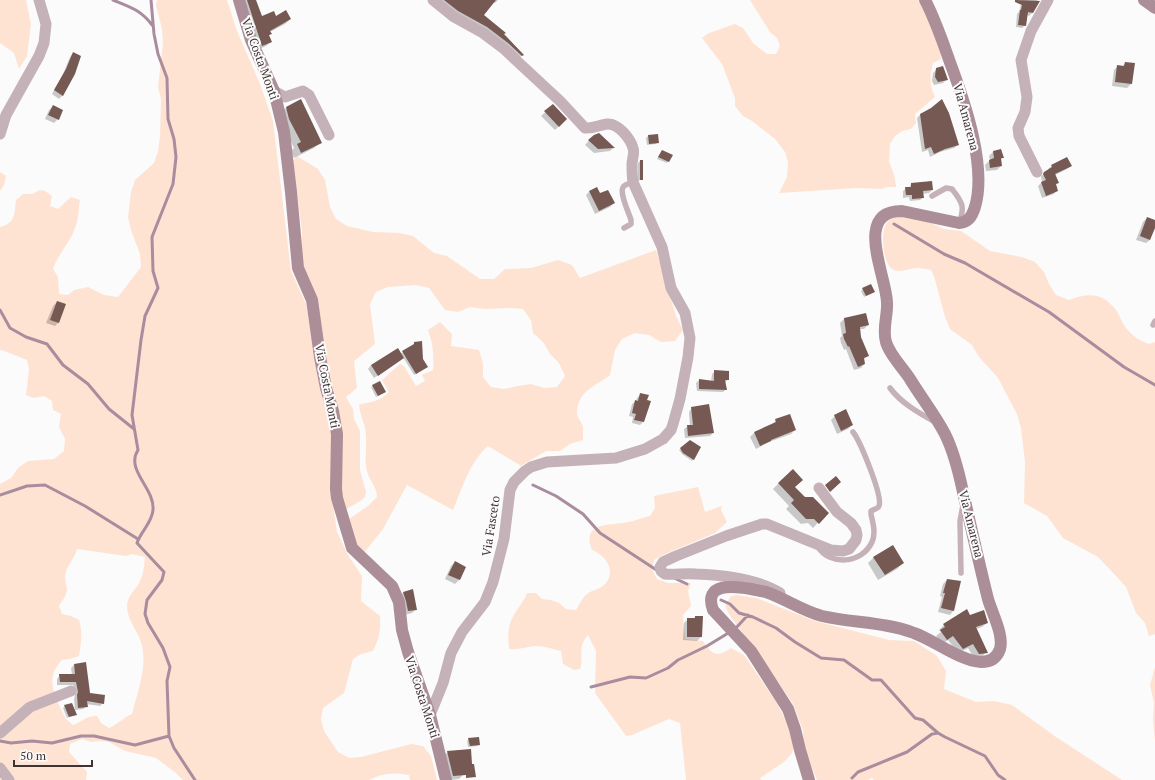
<svg xmlns="http://www.w3.org/2000/svg" width="1155" height="780" font-family="'PT Serif',serif">
<rect width="100%" height="100%" fill="#fbfbfb"/>
<path fill="#fee3d2" fill-rule="evenodd" d="M0 0H26L31 24 27 56 19 69 14 53 0 43Z
M157 0H227L237 31 260 84 273 121 291 271 306 304 320 387 333 431 332 498 337 532 348 555 362 576 361 601 380 616C381 630 379 639 373 651L361 654 353 659 344 693 323 708 321 719 324 731 338 752 349 758 361 757 411 744 423 746 431 756 437 780H410L409 775C395 772 382 773 369 780H183L176 773 156 758 125 751 109 742 100 741 91 742 82 739 70 744 69 752 87 772 86 780H0V484L11 478 18 468 28 461 54 459 64 451 65 439 59 427 61 414 53 410 52 401 44 396 34 398 26 395 29 369 27 360 2 350H0V227C16 223 14 214 16 200L23 194H32L40 190 45 191 52 196 50 206 58 209 71 197 80 200C78 210 79 219 75 228 70 243 58 254 53 269L58 277 59 294 68 295 74 290 88 287 104 295 118 297 141 267 140 254 131 230 128 217 131 192 135 180 154 163 158 151 160 137 161 99 158 87 163 43 162 29 156 5ZM77 549 126 556 132 554 145 557C144 565 144 573 140 581 137 589 128 594 127 605 127 619 135 627 140 639 149 663 138 690 132 714 123 718 118 724 109 728L101 723 97 716C86 716 83 721 73 725 65 719 64 716 60 707 52 689 47 676 62 660L70 659 79 656C81 643 83 633 79 620L71 616 62 614 59 606C62 601 67 595 67 589 66 583 64 579 66 572 68 564 75 558 77 549Z
M750 0H918C928 18 939 38 941 59L933 63C930 76 929 86 935 97L915 114 916 123 911 129 902 131 895 136 890 144 889 161 895 178 896 187H887L882 189 857 188 779 193 787 177 788 162 785 152 775 139 752 121 743 116 735 106V98L722 64 702 38 709 33 735 24 743 28 753 43 767 54H776L780 46 777 38 770 32Z
M297 156 318 169 325 180 330 207 336 219 347 226 373 232 399 233 413 236 434 253 447 256 480 279H494L505 269 531 268 558 260 572 265 580 278 656 250 676 316 683 330 675 341 661 342 649 335 635 333 622 339 615 350 610 375C595 387 578 390 577 413 577 418 582 422 583 427 583 431 583 436 583 440L570 444 560 451H546L521 466 488 446C470 461 462 489 453 510L407 485 383 529 363 554 354 545 349 519 368 506 377 497C377 487 369 480 367 471 364 459 367 448 366 436 366 425 360 416 359 405 364 403 367 403 372 402 379 400 384 397 389 392L382 380 400 364 404 366 416 386 425 381 422 375 433 370C434 355 433 344 428 330L440 322 452 334 451 346 479 350 483 363V377L491 387 504 389 518 386 531 384 544 388 557 387 565 376 559 363 550 354 543 342 533 333 531 320 523 309 511 308 484 309 470 307 458 312 445 310 429 288 416 285 388 287 376 292 370 304 375 344 354 361 357 388 346 397 353 409 354 419 360 431V470L366 492 365 497 362 500 345 510 340 496V425L338 407 331 388 313 287 302 263V231L293 161Z
M0 172 6 176 4 185 0 191Z
M899 216 927 221 944 229 961 231 990 251 1022 257 1035 262 1044 272 1049 284 1056 295 1069 300C1088 293 1102 292 1116 310 1120 316 1122 323 1127 329 1133 337 1141 341 1149 344L1155 342V634L1149 636 1145 623 1136 613 1126 587 1117 577 1098 557 1063 538 1047 516 1024 503 1025 462 1021 428 1017 414 998 378 979 357 972 345 950 329 945 317 934 276 931 270C927 269 922 268 918 268 910 267 899 275 891 268 882 259 880 230 888 221 891 218 895 217 899 216Z
M698 487 705 512 722 506 721 510 727 522 715 533 665 554 654 560 652 569 657 579 668 583H691L688 591 691 606 683 615 685 639 703 641C712 655 717 658 731 648L744 655 777 703 788 726 794 745 792 753 784 762 760 778 761 780H686L680 723 669 719 632 735 626 736 595 693 596 651 588 635C577 647 584 655 580 669L574 670 563 664 561 651C552 649 544 646 535 646 526 647 518 650 509 649 508 637 507 626 514 615 518 607 524 602 527 593H536L542 599 551 600 559 603 566 609 576 610C579 605 583 597 587 594 592 590 598 590 604 585 617 572 607 556 592 550 582 525 604 525 623 523 632 522 641 518 650 516L655 508 654 496Z
M737 595 756 598 815 621 889 640 914 641 937 656 946 671 944 689 976 702 994 701 1012 705 1056 737 1122 780H874L872 778 868 780H817L804 749 803 730 793 704 764 661 730 616 725 606 731 596Z
M1155 667V741L1153 720 1154 703 1150 685Z"/>
<path fill="#0003" d="M240 0H255L262 17H276L290 19 285 24 270 32V34L268 36 271 42 266 46 257 50Z
M437 0H498L495 3 493 2 482 15 522 55 519 59Z
M1022 0H1037L1038 1 1032 13 1029 16 1027 15 1025 25 1022 28 1016 27 1017 14 1019 12Z
M73 53 63 95 59 99 52 94 63 74 70 57Z
M1125 63 1131 84 1127 88 1112 86 1114 70 1118 66 1122 67Z
M937 69 947 79 943 83 934 85 932 81 933 73Z
M553 105 566 119 555 130 541 116Z
M53 106 58 119 54 123 45 119 49 110Z
M286 108 320 142 314 148 294 158 291 151 294 148 283 125 280 114Z
M920 115 958 145 954 148 940 152 930 157 928 150 922 152 917 118Z
M594 135 613 148 610 151 594 153 585 145Z
M657 135 658 142 656 144 647 145 646 138 648 136Z
M662 151 671 156 667 163 657 159Z
M993 152 1003 158 1000 160 1001 166 997 170 986 171 985 165 990 160 989 156Z
M640 161H642V179L638 181V163Z
M1052 166H1071L1067 169 1055 175 1058 182 1055 185 1057 190 1054 194 1042 198 1038 186 1042 182 1041 176 1049 170 1048 169Z
M911 184 932 190 929 193 922 194 923 197 920 200 910 201 909 197 903 198V191L906 188H909Z
M589 192 614 203 610 207 595 214 586 195Z
M1147 218 1155 221V225L1150 240 1146 243 1136 240 1143 222Z
M863 289 874 292 864 297 861 291Z
M57 302 58 323 55 326 46 323 53 306Z
M865 314 868 325 864 329H859L860 337 867 356 863 360 864 364 861 368 854 370 846 349 844 350 841 343 840 338 842 336 840 323 844 319Z
M414 343 422 359 425 368 414 375 403 357 374 378 368 369 371 365 400 354 413 346Z
M715 371 728 379 725 383 726 389 723 392 697 391 696 383 699 380 711 382 712 374Z
M379 382 383 393 376 397 371 387Z
M641 394 646 401 649 402 643 422 640 425 632 423 633 417 629 416 632 404 636 401 637 398Z
M692 408 713 433 710 436 685 438 684 429 688 426H690L689 412Z
M835 416 852 425 848 429 837 434 831 420Z
M776 420 795 430 791 434 769 442 756 449 750 437 754 433 772 425Z
M681 449 694 459 692 461 682 454 679 450Z
M792 470 794 487 805 498 827 513 813 528 808 523 801 524 786 509 789 506 773 489Z
M874 557 903 563 897 569 878 580 868 563Z
M455 562 465 567 459 580 455 584 445 579 451 566Z
M947 580 953 611 950 615 938 612 942 597 940 596 943 584Z
M413 591 416 609 412 613 404 615 399 596 403 593Z
M970 616 987 623 982 627 976 629 986 652 982 657 974 658 968 648 958 653 948 640 942 644 936 636 941 632 939 630 944 625Z
M695 617 701 637 697 641 683 640 684 623 688 619H693Z
M74 665 90 694 103 703 100 706 86 704 87 706 83 709 75 710 74 699 75 695 73 685H57V679L60 675H72L71 668Z
M65 706 75 714 67 718 63 708Z
M469 739 479 745 477 746 468 747 467 741Z
M448 752 463 775 459 779 449 780 444 756Z"/>
<g fill="none" stroke-linecap="round" stroke-linejoin="round">
<path stroke="#a98c9e" stroke-width="3" d="M113 0C130 7 141 10 152 25
M151 0 154 34 158 54 167 78 168 119 174 139 176 157 173 184 152 237 153 271 158 288 145 316 141 340 132 415 138 450C125 470 155 488 153 510 152 523 141 531 137 543L164 572 162 580 147 600 145 614 148 623 163 648 170 667 167 681 169 736 174 748 195 780
M894 224 944 254 965 263 1049 312 1124 367 1155 385
M0 310 10 328 26 337 47 344 63 365 88 384 109 409 134 429
M533 485 556 496 583 514 600 533 658 571
M0 495 27 486 45 485 85 506 138 539
M674 578 687 584
M721 600 730 604 739 613 753 617 776 628 795 642 821 658 844 660 872 680H881L915 718 923 720 938 733 945 737 985 756 998 775 1005 780
M735 629 748 615
M591 687 630 677 646 678 668 668 678 660 707 646 730 632
M0 741 11 743 32 741 52 743 81 736H94L135 745 169 736
M852 778 858 772 907 752 932 734 938 733"/>
</g>
<path fill="#755952" d="M247 0H256L262 16 274 11 276 16 286 10 291 19 270 31 272 34 269 35 272 42 262 46Z
M444 0H496L484 15 506 33 504 34 524 55 522 56 508 43 487 27 458 11Z
M1015 0 1040 1 1033 13 1028 12 1026 26 1018 25 1020 10H1021L1022 5 1015 2Z
M73 52 81 56 75 74 63 96 54 90 66 69Z
M1125 62 1135 63 1132 84 1115 82 1117 65 1124 66Z
M943 66 948 80 938 82 935 77 936 68Z
M301 99 322 143 301 153 297 144 301 142 289 119 286 107Z
M942 99 949 113 959 145 945 149 934 154 931 147 925 149 920 114 931 108Z
M553 104 567 119 559 127 544 111Z
M53 105 63 110 59 120 48 115Z
M599 133 615 148 598 149 588 140 594 135Z
M658 134 659 143 649 144 648 135Z
M1001 149 1004 158H1001L1002 166 990 168 989 160 994 158 993 151Z
M662 150 673 155 669 162 658 157Z
M1067 157 1072 166 1055 174 1053 169 1059 183 1056 184 1058 191 1046 196 1041 182 1046 180 1043 174 1044 172 1052 167 1051 165Z
M640 160H643V180H640Z
M932 181 933 190 923 191 924 198 912 199V195H906L905 187H911V183Z
M597 187 600 193 608 190 615 203 599 211 589 191Z
M1147 217 1155 220V228L1150 240 1140 236Z
M871 284 875 292 866 296 862 288Z
M57 301 66 304 59 323 50 320Z
M866 313 869 325 860 327 861 337 869 356 864 358 865 364 858 367 849 346 848 347 844 339 843 334 846 333 844 318Z
M422 341 423 359 428 367 416 374 402 351 414 344V342Z
M398 348 404 358 378 376 371 365Z
M714 370 729 371V380H725L727 390 699 389V379L714 381Z
M380 381 386 392 378 396 372 385Z
M640 393 649 395 647 400 651 401 644 422 634 420 636 414 632 413 635 400 638 401Z
M709 404 714 433 688 436 687 425H693L691 407Z
M846 409 853 425 841 431 834 415Z
M790 414 796 430 771 440V441L760 446 754 432 776 422 775 419Z
M690 440 701 447 694 460 683 453 680 448Z
M793 469 803 480 795 487 805 497H813L829 513 819 524 814 519H806L791 503 794 500 778 483Z
M836 476 841 482 830 492 825 485Z
M893 545 904 563 885 575 873 557Z
M455 561 466 567 460 580 448 575Z
M947 579 961 581 954 611 941 608 945 593H943Z
M413 589 417 610 408 611 406 601 403 592Z
M967 609 970 615 984 610 988 623 976 627 988 653 979 654 973 644 963 649 953 636 947 640 940 630 945 627 943 624Z
M695 616H703L702 637H687V618H695Z
M86 662 90 693 105 695 104 704 87 701 88 707 78 708 77 695 78 692 76 682H60L59 674H75L74 664Z
M72 703 77 715 69 717 64 705Z
M479 737 480 745 470 746 468 738Z
M471 749 472 764H474L476 777 466 778V775L453 776 447 751Z"/>
<g fill="none" stroke-linecap="round" stroke-linejoin="round">
<path stroke="#c5b2b8" stroke-width="5.5" d="M932 196 946 188 952 189C963 203 965 207 959 223
M624 228 631 224V220C629 213 618 191 624 186 626 184 631 183 633 182
M1153 325 1155 321
M890 388C901 403 919 413 935 422
M818 547C830 566 862 564 872 542 876 533 873 523 871 514V511C874 509 878 509 879 506 883 496 860 441 853 432
M961 573 960 521 963 505"/>
<path stroke="#c5b2b8" stroke-width="11" d="M274 91 285 97 303 91 309 95 329 135
M0 134 6 115 39 56 44 43 46 24 39 0
M1037 172 1019 136 1018 128 1025 112 1027 97 1021 60 1031 31 1048 0
M780 593C758 579 722 575 696 574 685 573 675 575 665 574L661 571 660 567 663 562 676 556 726 536 762 524H767L831 550 843 551 849 549 856 540 857 535 856 530 851 523 837 512 819 488
M430 715 443 683 451 653 462 632 485 602 493 582 504 539 510 490 514 482 525 471 531 467 547 462 616 458 645 449 663 439 671 430 673 424 680 399 688 357 690 338 685 313 671 288 662 247 633 182C632 176 632 170 632 164 632 159 635 153 633 148 630 138 618 123 607 124 599 125 593 129 585 128L560 101 503 48 483 33 454 17 433 0
M0 733 30 707 71 691
M0 768 9 780"/>
<path stroke="#ab8e98" stroke-width="12" d="M239 0 251 40 274 91 284 132 291 192 298 268 312 300 320 357 326 388 333 411 337 434 336 489 337 498 352 548 392 586 399 602 402 630 408 652 430 715 446 780
M1144 0 1155 8
M809 780 800 750 795 729 788 709 751 651 713 610C703 582 734 586 751 589 756 590 761 591 766 592 786 599 803 611 822 616 853 623 885 622 914 633 934 640 960 661 981 662 990 662 997 658 1000 649 1004 635 992 613 988 599 979 563 971 527 963 492 959 473 954 452 945 434 935 415 921 397 910 379 903 368 889 354 886 342 882 329 888 315 887 302 886 275 853 211 902 211L959 223C969 222 972 216 975 207 987 167 965 103 951 65 943 43 936 21 925 0"/>
</g>
<g text-anchor="middle" stroke-width="4" stroke-linejoin="round" paint-order="stroke">
<g font-size="12" fill="#403333" stroke="#fbfbfb">
<text transform="translate(260 59) rotate(70)" y="4">Via Costa Monti</text>
<text transform="translate(966 117) rotate(75)" y="4">Via Amarena</text>
<text transform="translate(327 386) rotate(79)" y="4">Via Costa Monti</text>
<text transform="translate(971 524) rotate(76)" y="4">Via Amarena</text>
<text transform="translate(491 526) rotate(-81)" y="4">Via Fasceto</text>
<text transform="translate(422 697) rotate(72)" y="4">Via Costa Monti</text>
</g>
</g>
<path d="M14 760v6h78v-6" fill="none" stroke="#403333" stroke-width="2"/>
<text x="20" y="760" font-size="12" fill="#403333" stroke="#fbfbfb" stroke-width="3" paint-order="stroke">50 m</text>
</svg>
